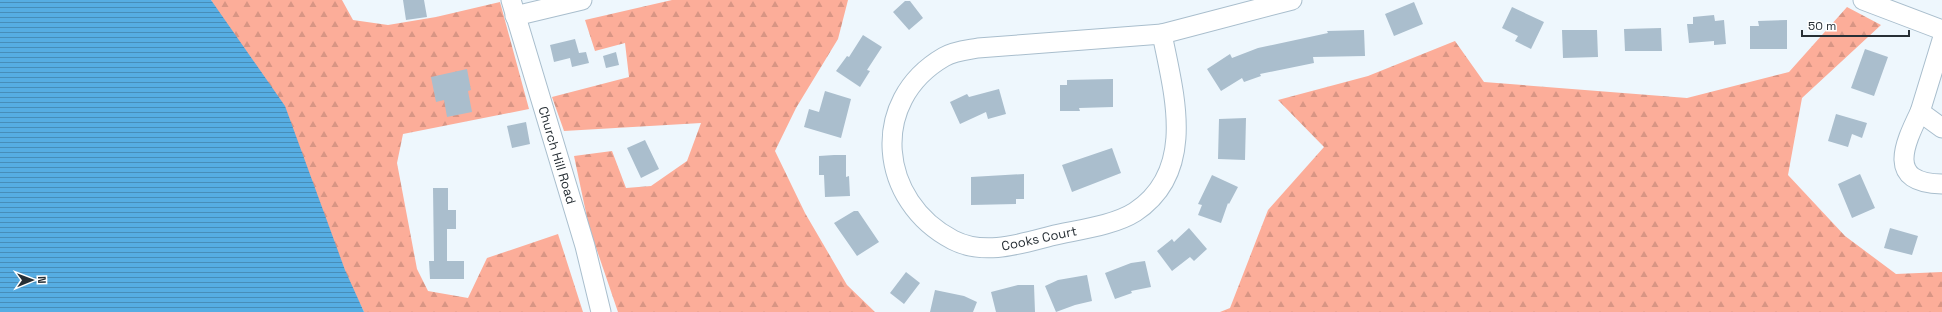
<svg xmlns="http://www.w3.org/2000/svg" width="1942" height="312" font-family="'Space Grotesk',sans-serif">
<defs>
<pattern id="forest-firs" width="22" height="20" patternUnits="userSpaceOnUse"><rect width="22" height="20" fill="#fcad99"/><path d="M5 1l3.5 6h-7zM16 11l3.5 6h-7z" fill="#d89584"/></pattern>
<pattern id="water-rules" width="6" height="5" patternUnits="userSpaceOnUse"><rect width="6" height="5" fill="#56ade3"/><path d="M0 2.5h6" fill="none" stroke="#478db9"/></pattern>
</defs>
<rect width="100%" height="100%" fill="#eef7fd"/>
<path fill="url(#forest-firs)" d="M211 0H342L353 20 388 25 436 17 500 2 529 109 403 134 397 163 417 269 428 291 468 298 487 258 558 234 583 312H364Z
M672 0H848L838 39 796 108 775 151 805 213 847 285 875 312H618L589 227 574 156 612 151 626 188 651 186 687 161 701 123 564 131 552 97 629 77 625 43 595 51 585 20Z
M1847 7 1881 25 1802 98 1788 175 1845 236 1896 274 1942 272V312H1220L1230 308 1268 210 1324 147 1278 100 1368 76 1455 41 1484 82 1687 98 1789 72Z"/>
<path fill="url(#water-rules)" d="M0 0H211L285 106 345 270 364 312H0Z"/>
<path fill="#aabecd" d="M403 0H424L427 17 406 20Z
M905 1H910L923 18 909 30 893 12Z
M1414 2 1423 24 1394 36 1385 14Z
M1512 7 1544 22 1531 49 1515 41 1518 36 1502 28Z
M1714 15 1715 21 1724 20 1726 44 1714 45V41L1689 43 1687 24H1693V17Z
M1787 20V49H1750V26H1759L1758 21Z
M1661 28 1662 51H1625L1624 29Z
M1364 30 1365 56 1313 57 1314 63 1260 74 1261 76 1244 82 1242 78 1221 91 1207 69 1230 54 1232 58 1258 48 1328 33 1327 31Z
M1562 30H1597L1598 57 1563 58Z
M863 35 882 47 867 70 870 71 860 87 836 71 847 56 849 57Z
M575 39 579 53 586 52 589 63 572 67 570 58 554 62 550 45Z
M1865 49 1888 57 1874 96 1851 88Z
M616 52 619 65 606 68 603 56Z
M467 69 471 90 468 91 472 112 447 117 444 100 436 102 431 77Z
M1113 79V107L1079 108 1080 111H1060V85H1067V80Z
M999 89 1006 114 988 119 986 112 960 124 950 102 967 94 969 97Z
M825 91 851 99 841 138 804 127 809 109 819 112Z
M1836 114 1867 123 1862 138 1852 134 1848 147 1828 141Z
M1246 118 1245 160 1218 159 1219 119Z
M526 122 530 144 512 148 507 126Z
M645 140 659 169 641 178 627 148Z
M1112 148 1121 173 1072 192 1062 165Z
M834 155H846V177L849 176 850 196 825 197 824 175H819V156Z
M1024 174V199H1016V204L971 205V177Z
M1860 174 1875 208 1852 218 1838 184Z
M1212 175 1238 187 1229 204 1228 203 1221 223 1198 215 1202 205 1198 204Z
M433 188H448V210H456V229H447V261H464V279H430L429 261H434Z
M854 211H858L879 242 857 256 834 223Z
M1189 228 1207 249 1194 261 1190 257 1172 271 1157 251 1172 239 1174 242Z
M1890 228 1918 236 1912 255 1884 248Z
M1145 261 1151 287 1131 291 1132 293 1115 299 1105 273 1131 263Z
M906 272 920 283 904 304 890 293Z
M1087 275 1092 301 1075 305 1056 312 1045 286 1058 280Z
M1018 285H1034L1035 312H996L991 292Z
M935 290 964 296 977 302 973 312H930Z"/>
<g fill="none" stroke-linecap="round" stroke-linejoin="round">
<defs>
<g id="minor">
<path id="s1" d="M511 0 585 246 601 312"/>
<path d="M1863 0 1942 30"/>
<path d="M515 16 582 0"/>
<path d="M1162 34C1174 94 1197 171 1135 212 1113 226 1076 230 1051 236 1020 244 984 256 953 240 879 202 868 101 944 57 954 51 967 50 978 48Z"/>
<path d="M1162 34 1292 0"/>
<path d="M1920 112 1942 40"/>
<path d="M1942 128 1920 112C1904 145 1886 183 1942 184"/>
</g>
</defs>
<use href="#minor" stroke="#a9becd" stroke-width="21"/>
<use href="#minor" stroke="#fff" stroke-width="19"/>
</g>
<g text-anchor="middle" stroke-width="3" stroke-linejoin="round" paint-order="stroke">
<g font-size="13" fill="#272f35" stroke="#fff">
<text dy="5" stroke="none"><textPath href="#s1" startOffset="162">Church Hill Road</textPath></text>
<text transform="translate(1039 238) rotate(-12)" y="5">Cooks Court</text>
</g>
</g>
<g transform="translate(32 280) rotate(89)" stroke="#ffffff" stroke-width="3" paint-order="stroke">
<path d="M0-3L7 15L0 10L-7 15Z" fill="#272f35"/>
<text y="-6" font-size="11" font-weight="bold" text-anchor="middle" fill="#272f35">N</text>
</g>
<path d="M1802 30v6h107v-6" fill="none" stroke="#272f35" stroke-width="2"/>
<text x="1808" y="30" font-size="12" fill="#272f35" stroke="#ffffff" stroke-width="3" paint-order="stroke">50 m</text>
</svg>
